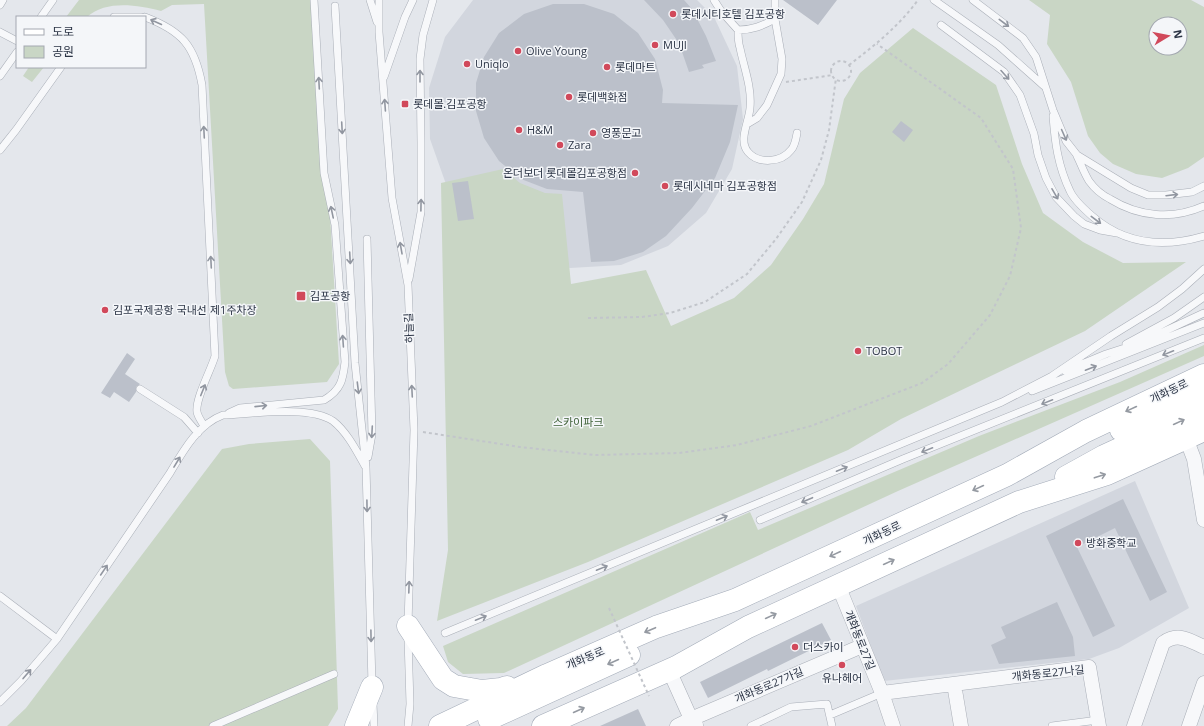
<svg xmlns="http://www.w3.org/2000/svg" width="1204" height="726" font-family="'Open Sans','Noto Sans KR',sans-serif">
<rect width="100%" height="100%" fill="#e4e7ec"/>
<path fill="#d2d6de" d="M473 0H697L714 17 737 66 743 119 732 169 706 213 668 246 621 265 570 268 521 255 447 187 430 139 429 88 445 37Z
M1135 481 1189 608 1119 648 1089 659 884 681 856 606Z"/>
<path fill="#c9d6c5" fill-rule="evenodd" d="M79 0H317L339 364 327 382 233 389 229 386 225 372 204 4 172 5 161 11C137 5 106 0 87 17H66Z
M1029 0H1191L1204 7V157L1188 168 1162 178 1136 174 1113 164 1100 153 1088 136 1071 82 1047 44 1050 15ZM1156 24H1180V48H1156Z
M913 28 996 85 1022 164 1043 213 1083 242 1123 263 1186 262 1085 331 901 419 848 450 588 562 437 621 448 550 441 183 503 169 520 183 545 193 562 194 571 284 646 270 671 326 734 298 771 265 803 219 824 184 844 99 860 73Z
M29 67H44L32 82 23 76Z
M1204 345V356L898 491 504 673 463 674 448 662 443 646 750 512 758 530 979 436 1120 382Z
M310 439 330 461 338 709 328 726H7L26 708 222 449 249 444Z"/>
<path fill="#bbc0ca" d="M644 0H684L692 9 706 36 716 61 702 65 704 68 689 72 681 49 676 39 663 20Z
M783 0H837L818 25Z
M553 4H584L614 14 638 33 655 59 663 90 662 103 738 105 730 142 715 178 692 208 666 236 643 252 614 261 591 262 583 192 547 189 521 179 499 161 484 138 476 111V83L484 57 499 33 524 14Z
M901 121 913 130 904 142 892 132Z
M468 181 474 219 458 221 452 183Z
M127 353 135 359 125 374 140 384 136 387V392L129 402 114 392 110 398 101 393Z
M1123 499 1167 592 1150 601 1115 528 1077 547 1115 626 1093 637 1046 536Z
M1057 602 1073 637 1075 656 999 664 991 645 1006 638 1001 627Z
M822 623 831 640 768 671 767 669 708 698 700 682Z
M638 709 646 726H600Z"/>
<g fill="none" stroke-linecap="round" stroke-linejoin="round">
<defs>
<path id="service" d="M370 0 377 22
M379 0V32L392 198 408 285 414 430 408 624
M714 0 721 11 738 30C752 30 762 26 775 19V0
M934 0 998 45 1044 86
M973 0 1023 38 1036 57 1053 110 1066 141 1077 155 1131 188 1148 195H1166L1192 192 1204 186
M0 5 3 0
M335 6 355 363 366 467 372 684
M41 17 53 0
M114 17H141
M145 17C182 31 195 46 202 85L215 356C211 370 195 399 197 412 198 417 202 422 204 426
M941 25 1004 72 1020 95 1034 134 1038 155 1046 178 1056 197 1074 216 1084 224 1100 230 1117 233
M738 30C738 36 738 42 740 48 744 68 752 87 750 108 749 122 738 140 748 152 758 164 781 163 791 150 795 146 796 139 797 133
M0 32 17 41
M0 76 17 52
M384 77 405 17 413 0
M1053 116C1055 143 1058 166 1070 191 1074 200 1084 209 1092 216 1125 245 1163 248 1204 236
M747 124 757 118 767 105 781 74 782 59 775 19
M0 150 16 130 61 67
M1077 156C1081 164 1084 173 1089 181 1094 188 1102 195 1110 199 1139 217 1173 220 1204 206
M367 239 372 434 368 457
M409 279 421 212V143L420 59 423 35 433 0
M1126 344 1174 318 1204 297
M1065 371 1106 354 1137 344 1204 313
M140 389 184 417 198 433
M1032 391 1204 323
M229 413 240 408 324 400C341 390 343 380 345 362L335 225 324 173 314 0
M760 520 903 459 1204 338
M0 596 57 639
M445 633 1002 402 1052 376 1111 336 1158 307 1182 289 1204 269
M0 702 21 681 57 639 170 473C183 451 198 424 223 415 251 414 310 405 333 421 347 432 356 450 365 466
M373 704 374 726
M830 715 882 693
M213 726 334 674
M408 726 410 704 408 638
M751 726 791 707 827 704 832 726
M1052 726 1098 720"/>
<path id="minor" d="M1186 438 1194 459 1204 520
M838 585 882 693 893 726
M669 670 691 719 696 725
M954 684 961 726
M882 693 1089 667 1099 726
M677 726 691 719 862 646
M1134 726 1163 643C1178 632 1188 640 1204 647
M1189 726 1204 683"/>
<path id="primary" d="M1121 430 1204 393
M1066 477 1104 456 1204 410
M408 626 443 679 454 686 482 691 501 689 507 687
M489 719 629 655
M356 726 372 687
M440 726 547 675 656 627 735 600 1007 475 1086 431 1204 375
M543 726 676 667 748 627 1019 502 1107 474 1204 430"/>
</defs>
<use href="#service" stroke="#a9aeb7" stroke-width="8"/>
<use href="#minor" stroke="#a9aeb7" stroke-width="15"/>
<use href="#primary" stroke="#a3abb8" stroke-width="23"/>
<path stroke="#c2c5cb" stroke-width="2" stroke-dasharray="3 3" stroke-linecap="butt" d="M831 71a10 10 0 1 1 20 0a10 10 0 1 1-20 0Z
M849 65C874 46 899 26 918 0
M786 82 833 75
M588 318 642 317 670 313 705 302 747 274 776 239 802 202 821 160 829 130 836 78
M423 432 520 447 595 455 679 453 737 445 811 426 922 383 948 364 990 315 1010 276 1021 228 1013 169 981 118 877 44"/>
<use href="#service" stroke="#f7f8fa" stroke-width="7"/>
<use href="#minor" stroke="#f7f8fa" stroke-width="14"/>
<use href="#primary" stroke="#fff" stroke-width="22"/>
<path stroke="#c2c5cb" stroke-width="2" stroke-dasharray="3 3" stroke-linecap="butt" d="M609 608 649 696"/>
</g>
<defs><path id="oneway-shaft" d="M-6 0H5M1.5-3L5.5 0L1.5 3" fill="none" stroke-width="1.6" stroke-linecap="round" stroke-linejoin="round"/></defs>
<g stroke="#9196a0">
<use href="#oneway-shaft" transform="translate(156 22) rotate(-156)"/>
<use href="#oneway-shaft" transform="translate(1004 23) rotate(37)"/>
<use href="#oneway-shaft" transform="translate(1005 75) rotate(48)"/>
<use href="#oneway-shaft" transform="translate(420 76) rotate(-90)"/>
<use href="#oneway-shaft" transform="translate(319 83) rotate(-93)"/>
<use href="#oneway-shaft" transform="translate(385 105) rotate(-94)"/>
<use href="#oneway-shaft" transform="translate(342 128) rotate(87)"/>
<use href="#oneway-shaft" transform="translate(204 132) rotate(-93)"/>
<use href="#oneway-shaft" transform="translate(1064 135) rotate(66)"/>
<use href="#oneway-shaft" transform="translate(1055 194) rotate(60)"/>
<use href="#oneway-shaft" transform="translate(1172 195) rotate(-7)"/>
<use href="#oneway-shaft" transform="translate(421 205) rotate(-89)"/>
<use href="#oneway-shaft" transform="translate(332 212) rotate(-102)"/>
<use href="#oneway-shaft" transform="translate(1096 220) rotate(37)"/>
<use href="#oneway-shaft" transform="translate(401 248) rotate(-100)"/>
<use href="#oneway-shaft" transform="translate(350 258) rotate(87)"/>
<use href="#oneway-shaft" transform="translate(211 262) rotate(-93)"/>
<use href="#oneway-shaft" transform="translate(343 341) rotate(-94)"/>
<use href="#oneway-shaft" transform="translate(1168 353) rotate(158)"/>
<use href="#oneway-shaft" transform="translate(1091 368) rotate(-21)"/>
<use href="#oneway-shaft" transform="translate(358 388) rotate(83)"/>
<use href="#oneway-shaft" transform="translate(203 390) rotate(-68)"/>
<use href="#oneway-shaft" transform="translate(412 391) rotate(-93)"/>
<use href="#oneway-shaft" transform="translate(1047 402) rotate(158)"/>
<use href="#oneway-shaft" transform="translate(261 406) rotate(-6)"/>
<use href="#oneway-shaft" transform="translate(372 432) rotate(93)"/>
<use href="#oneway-shaft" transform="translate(927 450) rotate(158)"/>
<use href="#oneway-shaft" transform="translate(177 462) rotate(-59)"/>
<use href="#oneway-shaft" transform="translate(842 469) rotate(-22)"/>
<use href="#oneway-shaft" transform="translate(807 500) rotate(157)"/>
<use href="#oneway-shaft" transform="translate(367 506) rotate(89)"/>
<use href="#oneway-shaft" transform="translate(722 518) rotate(-22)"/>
<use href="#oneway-shaft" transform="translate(602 568) rotate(-22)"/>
<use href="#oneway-shaft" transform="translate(104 570) rotate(-56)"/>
<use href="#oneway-shaft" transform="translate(409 587) rotate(-88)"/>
<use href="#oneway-shaft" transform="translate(481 618) rotate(-22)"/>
<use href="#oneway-shaft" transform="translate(371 636) rotate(89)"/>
<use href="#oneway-shaft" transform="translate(27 674) rotate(-49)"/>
</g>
<g stroke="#959aa2">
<use href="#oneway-shaft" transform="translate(1131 409) rotate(155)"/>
<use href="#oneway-shaft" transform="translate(1179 422) rotate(-25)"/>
<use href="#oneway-shaft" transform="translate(1100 476) rotate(-18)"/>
<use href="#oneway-shaft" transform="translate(978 488) rotate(155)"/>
<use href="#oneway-shaft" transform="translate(835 554) rotate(155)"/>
<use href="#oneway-shaft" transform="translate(889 562) rotate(-25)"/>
<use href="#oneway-shaft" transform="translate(771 616) rotate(-25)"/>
<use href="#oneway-shaft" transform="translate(650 630) rotate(157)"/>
<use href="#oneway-shaft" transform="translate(613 662) rotate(156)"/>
<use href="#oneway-shaft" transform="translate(579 710) rotate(-24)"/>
</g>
<g fill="#d1495b" stroke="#f4f6f9" stroke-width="1.5">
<circle cx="673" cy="14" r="4"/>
<circle cx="655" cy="45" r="4"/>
<circle cx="518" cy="51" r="4"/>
<circle cx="467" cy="64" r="4"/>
<circle cx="607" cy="67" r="4"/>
<circle cx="569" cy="97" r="4"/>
<rect x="401" y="100" width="8" height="8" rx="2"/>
<circle cx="519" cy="130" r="4"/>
<circle cx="593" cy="133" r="4"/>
<circle cx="560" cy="145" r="4"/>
<circle cx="635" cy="173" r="4"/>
<circle cx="665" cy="186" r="4"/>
<rect x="296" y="291" width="10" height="10" rx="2"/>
<circle cx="105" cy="310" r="4"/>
<circle cx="858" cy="351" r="4"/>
<circle cx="1078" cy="543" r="4"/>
<circle cx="795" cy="647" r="4"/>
<circle cx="842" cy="665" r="4"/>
</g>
<g text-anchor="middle" stroke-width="3" stroke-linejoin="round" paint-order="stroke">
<g font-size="11" fill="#2b3445" stroke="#f4f6f9" text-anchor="start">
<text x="681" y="18">롯데시티호텔 김포공항</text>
<text x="663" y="49">MUJI</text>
<text x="526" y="55">Olive Young</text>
<text x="475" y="68">Uniqlo</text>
<text x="615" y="71">롯데마트</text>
<text x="577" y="101">롯데백화점</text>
<text x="413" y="108">롯데몰.김포공항</text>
<text x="527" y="134">H&amp;M</text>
<text x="601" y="137">영풍문고</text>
<text x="568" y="149">Zara</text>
<text x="627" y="177" text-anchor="end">온더보더 롯데몰김포공항점</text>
<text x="673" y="190">롯데시네마 김포공항점</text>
<text x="310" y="300">김포공항</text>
<text x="113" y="314">김포국제공항 국내선 제1주차장</text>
<text x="866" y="355">TOBOT</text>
<text x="1086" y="547">방화중학교</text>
<text x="803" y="651">더스카이</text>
<text x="842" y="682" text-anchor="middle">유나헤어</text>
</g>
<g font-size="11" fill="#2b3445" stroke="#f4f6f9">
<text transform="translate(409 328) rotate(-93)" y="4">하늘길</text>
<text transform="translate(1169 391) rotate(-25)" y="4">개화동로</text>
<text transform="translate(882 533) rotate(-25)" y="4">개화동로</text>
<text transform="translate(860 640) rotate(68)" y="4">개화동로27길</text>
<text transform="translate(585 658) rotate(-23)" y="4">개화동로</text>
<text transform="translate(1048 673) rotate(-6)" y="4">개화동로27나길</text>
<text transform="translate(769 685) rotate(-23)" y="4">개화동로27가길</text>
</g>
<g font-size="11" fill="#3f6138" stroke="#f4f6f9">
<text x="578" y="426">스카이파크</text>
</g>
</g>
<rect x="16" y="16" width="130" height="52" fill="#f4f6f9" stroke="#a4a8b1"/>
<rect x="24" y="29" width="20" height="6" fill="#ffffff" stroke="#a4a8b1"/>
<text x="52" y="36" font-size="12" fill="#2b3445">도로</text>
<rect x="24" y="46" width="20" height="12" fill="#c9d6c5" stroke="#a4a8b1"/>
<text x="52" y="56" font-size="12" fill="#2b3445">공원</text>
<g transform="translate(1168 36) rotate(80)"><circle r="19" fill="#f4f6f9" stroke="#a4a8b1"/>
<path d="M0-3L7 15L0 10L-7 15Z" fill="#d1495b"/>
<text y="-6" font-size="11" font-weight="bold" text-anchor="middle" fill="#2b3445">N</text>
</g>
</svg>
